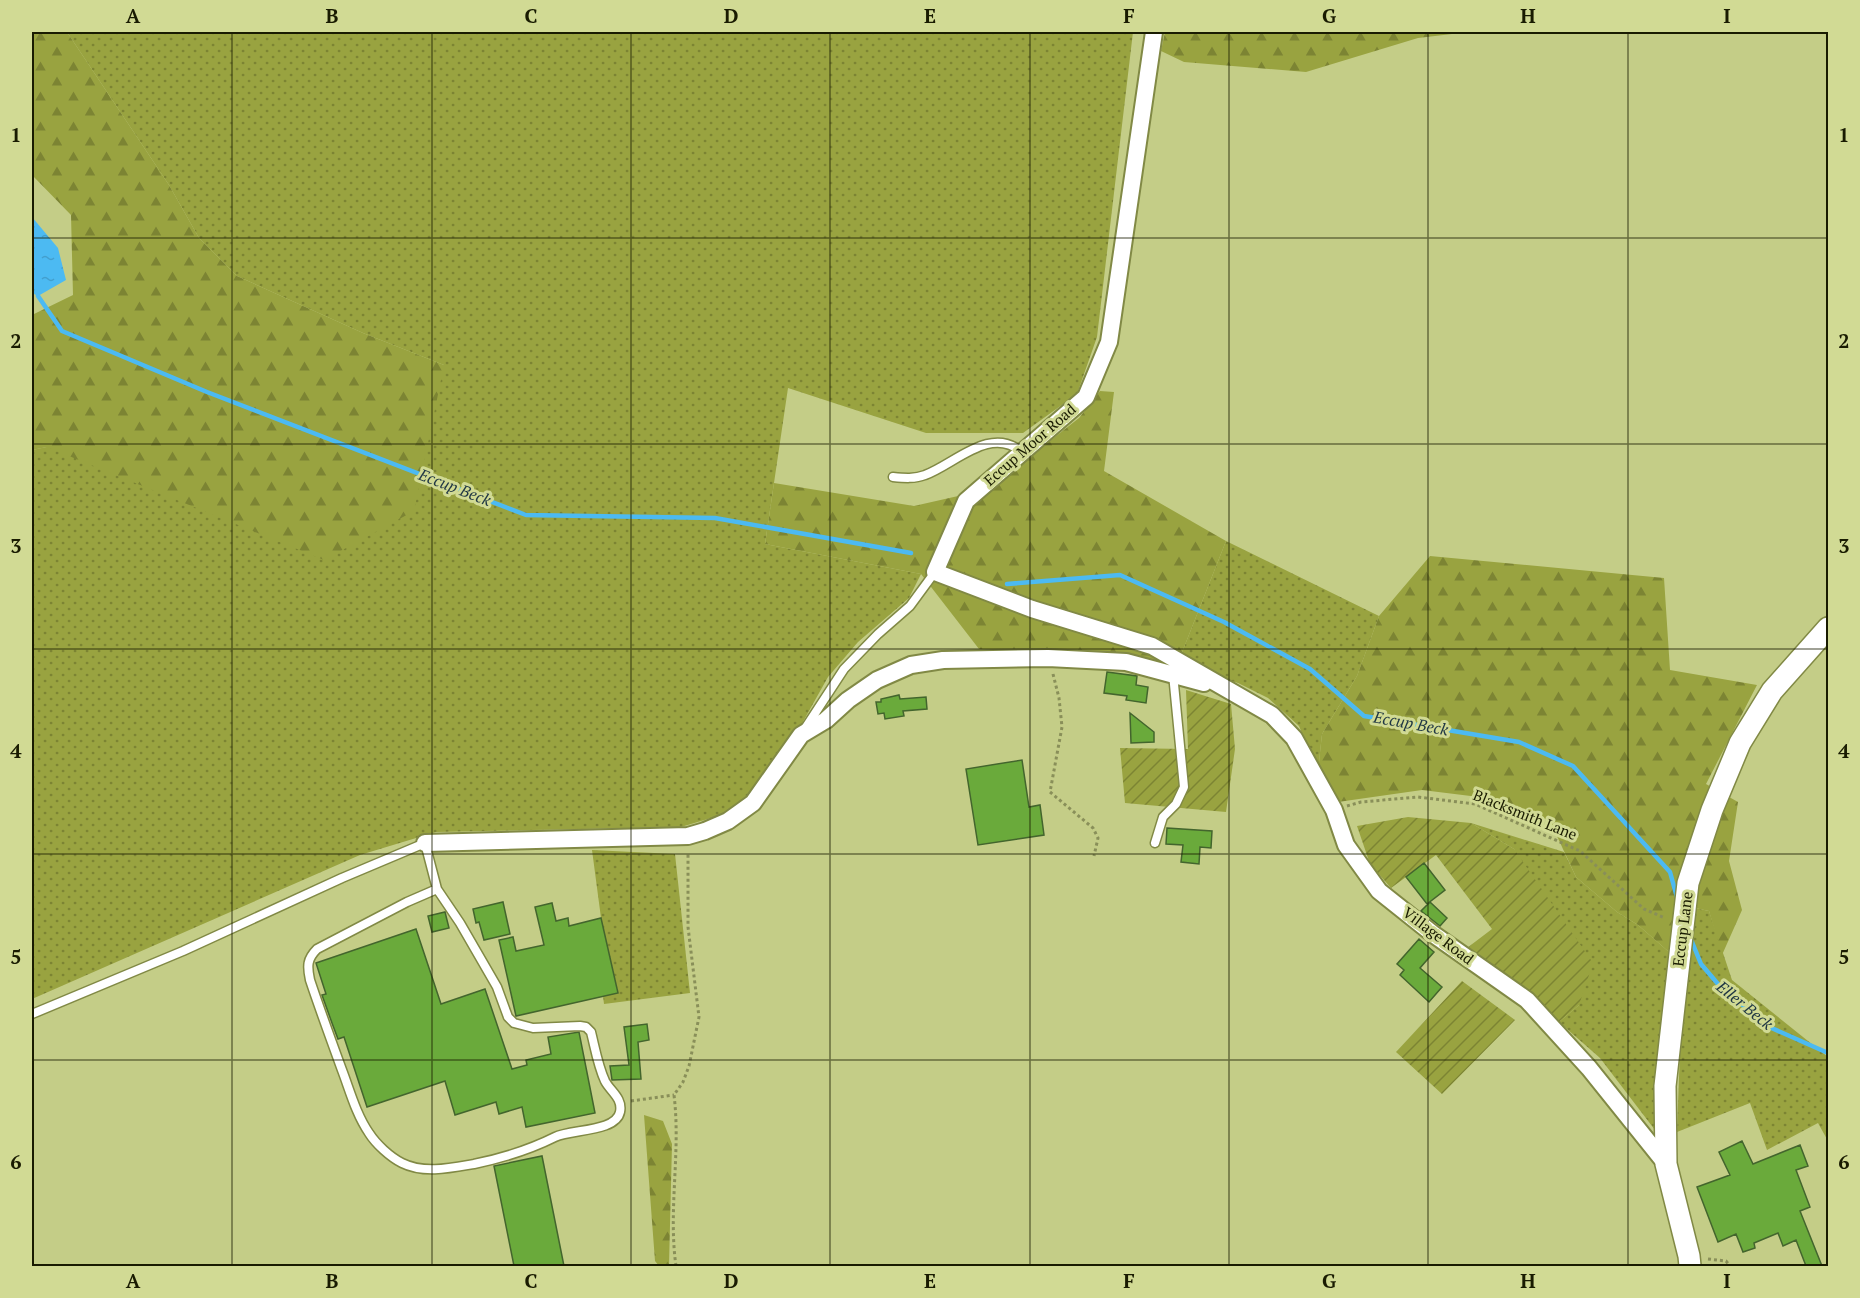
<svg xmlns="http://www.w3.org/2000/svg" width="1860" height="1298" font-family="'PT Serif',serif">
<defs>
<pattern id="grass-dots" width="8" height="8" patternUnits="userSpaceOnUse" patternTransform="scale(1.5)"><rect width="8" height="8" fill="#99a340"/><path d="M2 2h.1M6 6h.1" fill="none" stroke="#7c8433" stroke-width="1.8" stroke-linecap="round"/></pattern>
<pattern id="forest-firs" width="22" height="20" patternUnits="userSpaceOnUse" patternTransform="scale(1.5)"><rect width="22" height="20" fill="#99a340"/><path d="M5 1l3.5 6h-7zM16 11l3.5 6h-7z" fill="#7c8433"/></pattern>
<pattern id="garden-furrows" width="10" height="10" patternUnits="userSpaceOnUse" patternTransform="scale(1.5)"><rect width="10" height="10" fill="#99a340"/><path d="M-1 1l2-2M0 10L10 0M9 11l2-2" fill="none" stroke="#7c8433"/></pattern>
<pattern id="water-ripples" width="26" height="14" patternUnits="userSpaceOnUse" patternTransform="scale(1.5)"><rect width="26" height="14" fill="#4cbaf2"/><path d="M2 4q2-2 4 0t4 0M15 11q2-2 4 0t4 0" fill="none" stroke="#429fce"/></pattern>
</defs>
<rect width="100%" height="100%" fill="#c4cd87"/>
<path fill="url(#grass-dots)" d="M67 32H1133L1097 337 1077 394 1023 433H926L788 388 765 544 921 574 909 598 858 642 828 677 795 736 749 798 721 815 681 827 436 832 360 855 32 999V450L444 365 363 333 237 276 199 238 169 185Z
M1226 541 1379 616 1357 676 1322 734 1318 771 1299 726 1268 698 1238 683 1177 665Z
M1471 823 1564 852 1576 877 1617 912 1638 925 1669 952 1654 1084 1658 1134 1600 1058 1559 1022 1579 1005 1514 849Z
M592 850 675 854 690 993 604 1004 603 996 618 992 601 918Z
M1695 908 1709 911 1732 980 1828 1057V1141L1818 1123 1767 1150 1750 1103 1677 1132 1680 1050Z"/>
<path fill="url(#forest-firs)" d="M32 32H67L169 185 199 238 237 276 363 333 444 365 414 511 324 560 47 447 32 450V313L34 314 73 295 71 215 32 175Z
M1165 32H1469L1418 38 1306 72 1184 62 1161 51Z
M1100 391 1114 392 1104 471 1226 541 1177 665 1059 649H979L921 574 765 544 774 483 914 506 989 489 1079 418Z
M1430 556 1664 578 1670 670 1757 685 1706 784 1738 802 1729 861 1742 910 1722 955 1709 911 1695 908 1678 909 1669 952 1638 925 1617 912 1576 877 1550 821 1495 799 1422 790 1338 802 1318 771 1322 734 1357 676 1379 616Z
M644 1115 663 1121 672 1144 669 1266H659L655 1261Z"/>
<path fill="url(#garden-furrows)" d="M1186 690 1231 704 1235 749 1226 812 1125 803 1120 748 1188 749Z
M1408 817 1471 823 1514 849 1593 963 1579 1005 1559 1022 1516 981 1467 948 1492 929 1436 855 1391 888 1370 864 1357 826Z
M1462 981 1515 1020 1442 1094 1396 1052Z"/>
<path fill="url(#water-ripples)" d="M32 217 58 248 66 280 38 296 32 293Z"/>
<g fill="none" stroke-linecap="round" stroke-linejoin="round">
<path stroke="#4cbaf2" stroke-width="4.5" d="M38 296 62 331 207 392 526 515 715 518 911 553
M1007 584 1120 575 1224 622 1310 669 1364 716 1519 742 1573 766 1670 872 1678 901
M1690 937 1701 964 1718 984 1767 1026 1828 1053"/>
</g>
<path fill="#6aaa3b" stroke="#43652d" stroke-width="1.5" d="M1107 672 1137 676 1136 685 1148 687 1146 703 1126 700 1127 696 1104 693Z
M899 695 900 699 926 697 927 709 903 711 904 716 885 719 884 713 878 714 876 702H881V699Z
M1130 713 1154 732V742L1131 743Z
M1022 760 1029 807 1040 805 1044 835 978 845 966 769Z
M1167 828 1212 831 1211 848 1200 847 1199 864 1181 862 1183 845 1166 844Z
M1424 863 1445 890 1427 904 1406 877Z
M503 902 510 934 484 940 479 922 476 923 473 909Z
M1430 902 1447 918 1440 926 1421 911Z
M552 903 556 921 568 918 569 926 601 918 618 993 516 1016 499 940 513 937 516 951 544 945 535 907Z
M445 912 449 928 432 932 428 916Z
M416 929 441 1004 485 989 512 1069 527 1065 526 1060 551 1054 548 1037 579 1032 595 1113 526 1127 522 1107 499 1114 496 1102 455 1115 445 1081 367 1107 344 1037 338 1039 332 1023 322 995 326 994 316 963Z
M1419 939 1434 952 1420 968 1442 987 1429 1002 1400 975 1404 970 1397 964Z
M647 1024 649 1040 638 1042 641 1079 612 1080 610 1066 629 1065 624 1027Z
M1742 1141 1753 1164 1800 1145 1808 1166 1796 1170 1810 1207 1800 1211 1822 1266H1806L1796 1240 1783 1246 1778 1233 1754 1243 1755 1248 1743 1252 1736 1234 1718 1242 1697 1187 1730 1175 1719 1152Z
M542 1156 564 1266H514L494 1166Z"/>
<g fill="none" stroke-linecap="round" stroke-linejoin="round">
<defs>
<path id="service" d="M893 477C904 478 915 479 925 475 955 464 990 425 1022 452
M806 727 844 669 878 634 910 606 935 572
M1155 843 1163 817 1176 804 1184 787 1173 674
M32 1014 183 951 342 878 425 843 437 889 460 923 497 987 508 1017 514 1023 533 1028 580 1026 586 1027 591 1032C595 1048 598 1066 605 1081 610 1091 623 1098 620 1112 616 1132 571 1129 555 1137 529 1150 503 1158 474 1164 451 1168 424 1174 402 1163 390 1157 376 1144 369 1133 356 1114 350 1091 342 1070 331 1040 320 1010 310 980 307 966 307 959 317 949L407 902 437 889"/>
<path id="minor" d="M1154 32 1109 342 1086 397 966 501 935 572 1032 609 1152 646 1272 715 1294 738 1334 810 1346 845 1379 891 1433 934 1527 1000 1589 1068 1666 1164
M425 843 688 836 705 831 728 821 753 803 801 735 826 720 848 700 877 680 911 665 943 660 1048 658 1126 662 1204 683"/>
<path id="tertiary" d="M1690 1266 1689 1256 1666 1164 1665 1086 1688 883 1712 810 1740 743 1772 691 1828 628"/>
</defs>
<use href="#service" stroke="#818945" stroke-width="11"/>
<use href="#minor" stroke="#818945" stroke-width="20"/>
<use href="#tertiary" stroke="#818945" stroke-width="24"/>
<path stroke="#898f59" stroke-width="3" stroke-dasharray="3 3" stroke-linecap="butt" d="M1053 674 1059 698 1062 727 1050 792 1093 828 1098 838 1094 856
M1347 806 1361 802 1418 797 1475 804 1580 851 1644 909 1665 918
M631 1101 674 1095
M1708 1259 1726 1261 1730 1266
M676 1266C668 1210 681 1152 674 1095L683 1082 689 1066 699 1017 688 927V852"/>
<use href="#service" stroke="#fff" stroke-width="8"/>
<use href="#minor" stroke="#fff" stroke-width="16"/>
<use href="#tertiary" stroke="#fff" stroke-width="21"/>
</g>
<path fill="none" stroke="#191b01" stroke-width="1.5" stroke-opacity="0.55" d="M232 32V1266M432 32V1266M631 32V1266M830 32V1266M1030 32V1266M1229 32V1266M1428 32V1266M1628 32V1266M32 238H1828M32 444H1828M32 649H1828M32 854H1828M32 1060H1828"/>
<g text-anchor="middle" stroke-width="6" stroke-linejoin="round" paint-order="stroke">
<g font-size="15" fill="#191b01" stroke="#d1da94">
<text transform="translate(1030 445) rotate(-41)" y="5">Eccup Moor Road</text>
<text transform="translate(1525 815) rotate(22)" y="5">Blacksmith Lane</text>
<text transform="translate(1683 929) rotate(-83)" y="5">Eccup Lane</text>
<text transform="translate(1438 936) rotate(37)" y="5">Village Road</text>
</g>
<g font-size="16" font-style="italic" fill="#1f3643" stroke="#d1da94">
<text transform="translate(455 487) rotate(21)" y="6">Eccup Beck</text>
<text transform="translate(1411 723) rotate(10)" y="6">Eccup Beck</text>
<text transform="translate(1745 1005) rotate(39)" y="6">Eller Beck</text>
</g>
</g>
<rect width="1860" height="1298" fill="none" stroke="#d1da94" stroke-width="66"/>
<rect x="33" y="33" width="1794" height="1232" fill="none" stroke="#191b01" stroke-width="2"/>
<g font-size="20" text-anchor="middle" font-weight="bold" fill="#191b01">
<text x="133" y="23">A</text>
<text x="332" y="23">B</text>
<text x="531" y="23">C</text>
<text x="731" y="23">D</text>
<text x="930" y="23">E</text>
<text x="1129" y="23">F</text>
<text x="1329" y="23">G</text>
<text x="1528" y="23">H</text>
<text x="1727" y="23">I</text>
<text x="16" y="142">1</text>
<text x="1844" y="142">1</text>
<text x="16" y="348">2</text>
<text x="1844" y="348">2</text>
<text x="16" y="553">3</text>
<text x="1844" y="553">3</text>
<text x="16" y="758">4</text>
<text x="1844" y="758">4</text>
<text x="16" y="964">5</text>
<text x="1844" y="964">5</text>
<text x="16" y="1169">6</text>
<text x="1844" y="1169">6</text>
<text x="133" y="1288">A</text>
<text x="332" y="1288">B</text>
<text x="531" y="1288">C</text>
<text x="731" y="1288">D</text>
<text x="930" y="1288">E</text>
<text x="1129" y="1288">F</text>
<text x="1329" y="1288">G</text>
<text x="1528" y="1288">H</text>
<text x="1727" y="1288">I</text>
</g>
</svg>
